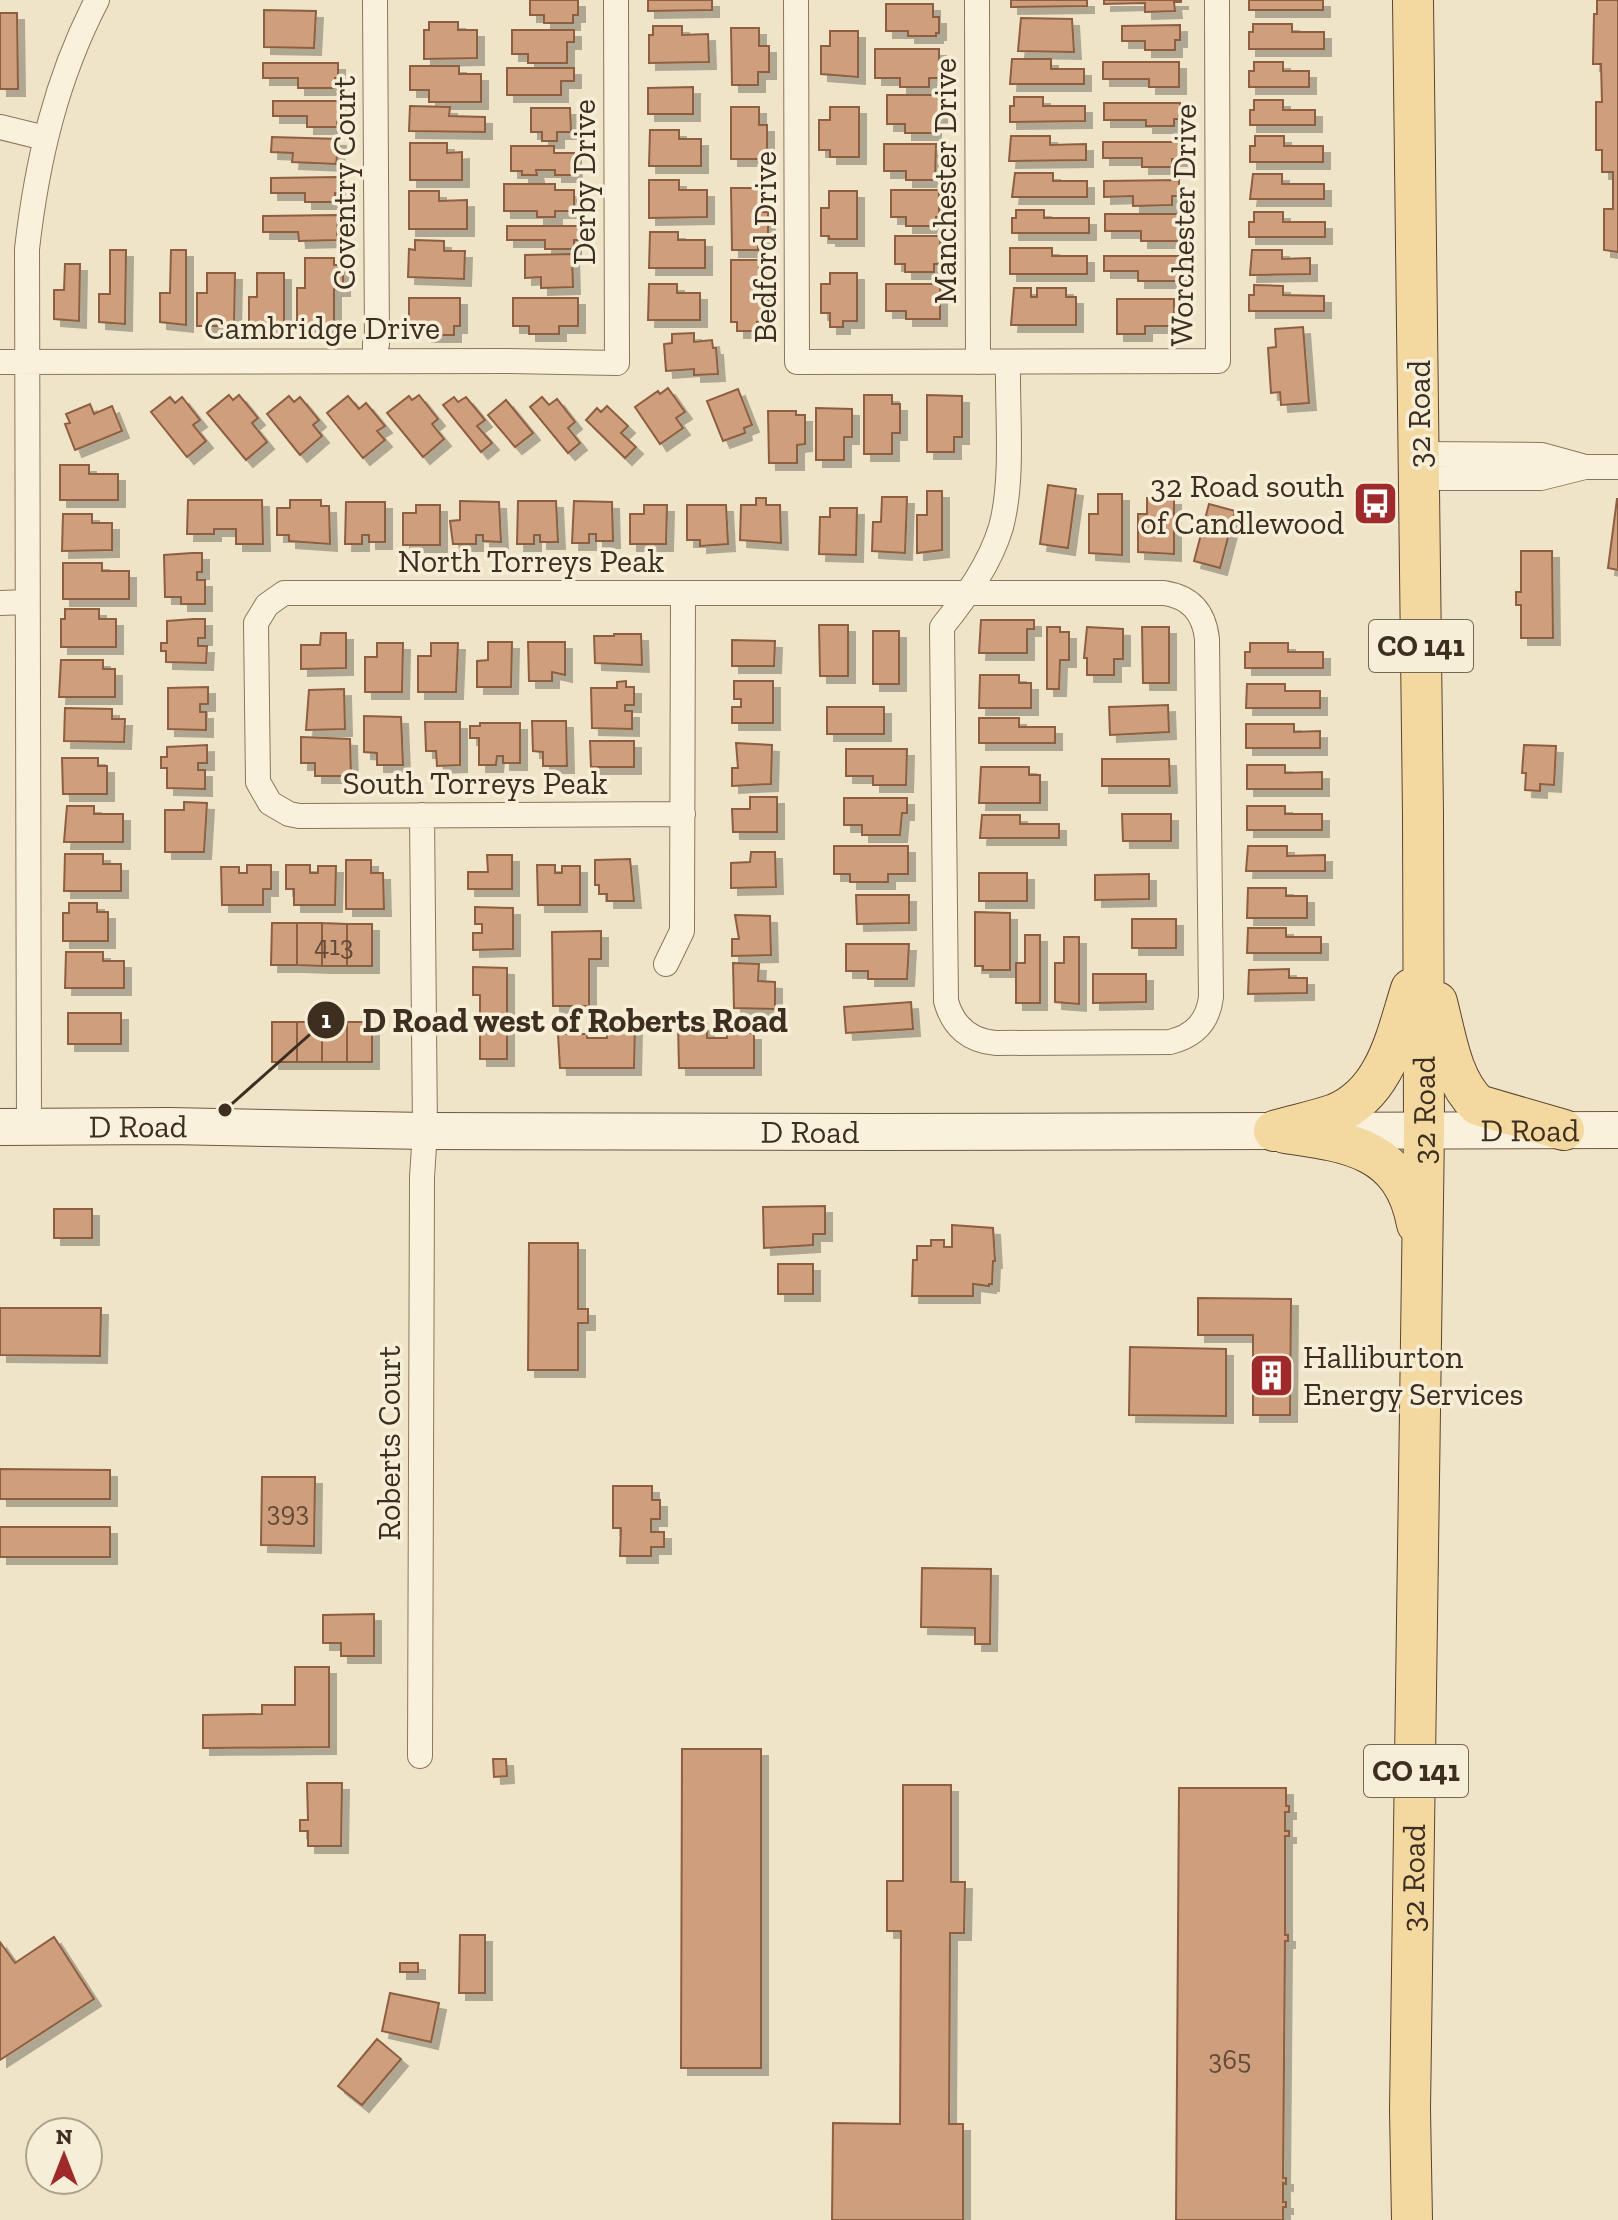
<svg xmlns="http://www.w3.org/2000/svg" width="1618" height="2220" font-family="'Zilla Slab',serif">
<defs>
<filter id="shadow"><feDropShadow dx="7" dy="7" stdDeviation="0" flood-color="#0004"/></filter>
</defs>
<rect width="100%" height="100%" fill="#f0e4c8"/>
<path fill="#cf9f7d" stroke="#8d5f41" stroke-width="2" filter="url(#shadow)" d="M530 0H578V15H573V23H544V15H530Z
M648 0H712V10L648 11Z
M1011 0H1087V6L1011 7Z
M1104 0H1181V2H1174L1175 11 1145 12V3L1104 4Z
M1249 0H1323V10H1249Z
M1597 0H1618V252L1604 250V209H1613V172H1602V150H1596V102H1602L1601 64H1593L1594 14H1597Z
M886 4H933V17H939V33H936V36H908V31H886Z
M264 10 316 11 314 48 264 47Z
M0 13H17L18 89H0Z
M1021 18 1072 19 1074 52 1018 51Z
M429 22H458V30H477V58L424 59V30H429Z
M1253 24H1292V32H1324V49H1249V32H1253Z
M1180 25V40H1175V50H1145V41H1122V26Z
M653 26H682V35L708 34 709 62 649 63V35H653Z
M731 28H759V46H769V72H758V85H732Z
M512 30H574V42H567V63H528V54H512Z
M830 31H858V77L821 74V46H830Z
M875 49H939V78H929V87H900V78H875Z
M1012 59H1051V69H1084V84H1010Z
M1103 62H1179V87H1149V79H1103Z
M1254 62H1283V71H1309V87H1249V71H1254Z
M263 63H338V78H335V88H298V78H263Z
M410 66H459V74H481V102H429V90H410Z
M507 68H574V81H561V95H507Z
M693 87V114H648V88Z
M887 95H940V124H934V133H905V124H887Z
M1014 97H1043V106H1085V121L1010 122V106H1014Z
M1254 100H1283V110H1315V125H1250V110H1254Z
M273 101H339L337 127H307V116H273Z
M1104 103H1180V119H1174V126H1146V120H1104Z
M410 106 450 107 449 116 485 117V132L409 131Z
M731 107H759V125H767V154H759V159H731Z
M830 107H859V157H830V150H819V120H830Z
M531 108H570L571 132H557V141H542V132H531Z
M650 130H679V139H701V166H649Z
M1011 136H1050V145L1086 144V160L1009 161Z
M1255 136H1284V146H1323V162H1250V146H1255Z
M272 137 339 139 336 164 292 162 293 153 271 152Z
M1103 142H1180V159H1172V167H1142V158H1103Z
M410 143H447V153L462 152V180H410Z
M884 144H936L935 180H906V171H884Z
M511 146H554V153H574L575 175H555V170H536L537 175H522V171H511Z
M1015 173H1053V181H1087V197H1012Z
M1253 174H1282V184H1324V199H1250Z
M338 177V193H335V202H305V193H271V178Z
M649 180H679V190H707V217L649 218Z
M1179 180V196H1172V205L1133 206V196L1104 197V181Z
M504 184H555V190H574V211H555V217H537V211H504Z
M731 188H759V212H768V239L758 240V250H732Z
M891 190H939V217H936V226H906V217H891Z
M409 191H439V201L467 200V229H409Z
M829 191H857V239H829V236H821V208H829Z
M1016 210H1044V218H1089V233H1012V218H1016Z
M1254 212H1283V222H1325V237H1249V222H1254Z
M1105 214H1181V241H1141V231H1105Z
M338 215 337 240 299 241 298 232H263V216Z
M507 226H579V240H574V249H545V240H507Z
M650 232H678V240H705V268H649Z
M895 236H940V264H934V272H905V264H895Z
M415 240 444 241V251H465L464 279 408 277 409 249 415 250Z
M1010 248H1052V256H1087V274H1010Z
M110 250H126L125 324 99 322V294H110Z
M171 250H186V325L160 322V293H170Z
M1252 250H1282V259L1310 258V274L1250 275Z
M572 254 573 287 541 288V277L525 278V255Z
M1104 256H1179V281H1138V271H1104Z
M305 258H334V265H343V289H334V325H297V288H305Z
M731 260H759V292H768V321L757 322V331H737V322H731Z
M65 264H80L79 321 54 319V290H64Z
M207 273H235L234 326H197V293H207Z
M257 273H284V326L249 325V297H257Z
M830 273H857V321H843V327H830V313H821V284H830Z
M649 284H677V293H700V320H648Z
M886 284H940V319H906V311H886Z
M1254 285 1283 286V295L1324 296V311H1249V295H1254Z
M1014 288H1031V297H1037V288H1066V297H1076V325H1011Z
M409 298H460V326H454V335H425L424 326H409Z
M513 298H578V326H559V334H529V326H513Z
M1117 299H1174V326H1145V334H1117Z
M1303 327 1309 403 1281 405 1280 392 1271 393 1268 348 1276 347 1275 329Z
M694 333V342L712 340 713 348H716L718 374 694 375V369L666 371 664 344 672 343V334Z
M668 388 685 412 676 418 683 428 660 444 635 407 658 391 660 394Z
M738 389 752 425 744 428 745 433 723 441 707 401Z
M229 395 233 400 239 395 258 418 252 423 267 442 246 460 207 413Z
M419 395 438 419 432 424 444 439 423 457 387 413 409 396 412 400Z
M864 395H892V404H900V433H892V454H864Z
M927 395 962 396V437H954V452H927Z
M289 396 294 402 300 397 319 420 313 425 322 436 300 455 267 414Z
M348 396 359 409 366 403 385 426 377 431 385 440 363 458 327 413Z
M170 397 175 403 182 397 200 420 193 425 206 441 187 457 151 412Z
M454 397 458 402 466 397 485 420 477 426 492 443 481 452 443 405Z
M542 397 549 405 557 399 575 422 568 428 580 443 568 453 530 407Z
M506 400 533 433 515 447 488 415Z
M90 404 94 414 112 406 122 431 75 450 65 424 70 423 66 414Z
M607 406 628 426 621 433 636 447 625 458 586 420 597 408 601 412Z
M816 408 852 409V437H844V460H816Z
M768 411H796V415H805V444L797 445V463H769Z
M60 465H89V474H118V500H60Z
M1048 485 1076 489 1068 548 1040 544Z
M927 491H942V550L917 553V515H927Z
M1098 494H1122V555L1089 553V514H1098Z
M882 497H907L905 553 872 551 873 522H881Z
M756 498H766V505H780L781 543 740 540 741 505H756Z
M1147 498H1174V554L1138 552V514H1147Z
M1617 499H1618V570L1608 568Z
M188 500H262L263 544H236V529H214V534H187Z
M290 500H321V506H329L330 544 289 541V535H277V508H290Z
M460 501 499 502 501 542 483 541V535H476V544H453L450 521 460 520Z
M518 501H556L558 542H540V535H534V544H517Z
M574 501 612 502 613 541H596V534H589V543H572Z
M346 502H385V542H369V535H362V544H345Z
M1209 504 1235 511 1220 568 1194 561Z
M416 505H440V545H403V513H416Z
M644 505H667L666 544H630V514H644Z
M687 505H726L728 544 700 546V540H687Z
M830 508H857L856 555 819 554 820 517H830Z
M63 514H92V523H112V550L62 551Z
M1521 551H1552L1553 638H1521V605H1516V592H1521Z
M192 553H202V572H197V580H205V604H181V597H165L164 555Z
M63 563H102V571H129V599H63Z
M65 609H99V619H116V647H61V619H65Z
M194 619H205V638H198V646H207L206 663 166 662V651H161V643H167V621Z
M981 620H1034V629H1027V653H979Z
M819 625H848V676H820Z
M1047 627H1060V632H1069V660H1060L1059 689H1047Z
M1087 627 1123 629V659H1114V675H1087V658H1084Z
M1142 627H1169V683H1143Z
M873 631H899V684H873Z
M321 633H346V668L301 669V645H320Z
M614 634H641L642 665 595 663 594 636H614Z
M732 640 775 641 774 666H732Z
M488 642H512L511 687H477V661L488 660Z
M528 642H565V675L552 672V681H529Z
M377 643H403L402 692H365V657H377Z
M431 643H458L456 692H418V656H431Z
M1250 643H1288V652H1323V668H1245V652H1250Z
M61 660H103V669H115V697H59Z
M980 675H1019V683H1031V708H979Z
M626 681V687H634V705H625V711H632V729L592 728 591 688H617V682Z
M734 681H773V723H732V707H741V699H734Z
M1247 684H1285V691H1320V708H1246Z
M208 687V704H200V712H206V730L168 729V688Z
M344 689 345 729 306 730 309 690Z
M1168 705 1169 732 1110 735 1109 707Z
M827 707H884V734H827Z
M65 708 112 709V719H125L124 742 64 741Z
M364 716 401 717 403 765H377V753L364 752Z
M979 718H1019V727H1055V743H979Z
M532 721H566L567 766H543V752L533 751Z
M425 722H460V765L437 766 436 751H426Z
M480 723H520V763H503V756H497L496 765H479V738H470V726H480Z
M1246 724H1294V732L1320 731V748H1246Z
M301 737 350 739 351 776H315V763H301Z
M590 741H634V767H591Z
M736 743 772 745 771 784 732 786V768H738Z
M207 745V763H198V770H205V789L167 788V768H161V757H167V747Z
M1524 745 1556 746 1554 785 1540 784V791L1525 790 1526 773H1522Z
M846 749H907L906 785H873V776H846Z
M62 758H98V766H107V794H63Z
M1102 759H1169L1170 786H1102Z
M1247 765H1285V773L1322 772V789H1247Z
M981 767H1029V775H1040V803H979Z
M750 797H777V832H733L732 809H750Z
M844 798H907V813H902L900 835H862V825H844Z
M184 802 207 803 204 852H165V810H184Z
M67 806H94V814H123V842H64Z
M1247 806H1285V814H1322V830H1247Z
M1122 814H1171V841H1123Z
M982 815H1020V824H1059V838H980Z
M834 846H908V874H888V882H850V874H834Z
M1248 846H1287V856L1325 855V871H1246Z
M751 852H775L776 887 731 888V863L750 862Z
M65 854H103V864H121V891H64Z
M487 855H512V889H468V872H488Z
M630 859 634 901H607V894H599V885H595V860Z
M346 860H371V873H383L384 909H346Z
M247 865H271V889H263V905H222L221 867H239V873H247Z
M286 865H310V873H318V866H336L335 905H294V889H286Z
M537 865H555V873H562V866H580V905H538Z
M979 873H1027V901H979Z
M1149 874V899L1095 900V875Z
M1248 888H1286V896H1307V918H1247Z
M856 895H909V923L857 924Z
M69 903H97V912H108V941H63V913H69Z
M475 907 513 908V949L473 950V933H482V924H475Z
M975 912 1010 913V970H983V966H975Z
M735 915 770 916 771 955 732 956V939H739Z
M1132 919H1176V948H1132Z
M272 923H297V965H271Z
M297 923H322V966L297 965Z
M322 923 347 924V966H322Z
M347 924H372V966H347Z
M1248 928H1286V937H1321V953H1247Z
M601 931V959H589V1006H553L552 932Z
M1025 935H1040V1003H1016V963H1025Z
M1064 937H1079V1004L1055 1002V963H1064Z
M846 944H909L907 979H868V971H846Z
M66 952H103V961H124V988H65Z
M733 963 759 964 758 981 775 982V1009L734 1008Z
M473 967 507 968V1059H480V995H473Z
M1289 969V978H1307V993L1248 994 1249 970Z
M1093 974H1146V1002L1093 1003Z
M911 1002 913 1029 846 1033 844 1007Z
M68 1013H121V1044H68Z
M272 1022H297V1062H272Z
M297 1022H322V1062H297Z
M322 1022H347V1062H322Z
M347 1022H372V1062H347Z
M607 1024H635L634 1068H560L558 1034H587V1038H607Z
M678 1024H707V1038H727V1033H754V1068H679Z
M825 1206V1234H813V1245L764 1248 763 1207Z
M54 1209H92V1238H54Z
M952 1225 993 1228 995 1261H993L992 1284H989V1286L973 1284V1296H912L913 1260H917V1246H931V1240H944V1247H952Z
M529 1243H578V1309H588V1323H578V1370H528Z
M778 1264H813V1294H778Z
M1198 1298 1291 1299 1290 1415H1253V1335H1198Z
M0 1308H101L100 1356 0 1355Z
M1130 1347 1226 1349V1416L1129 1415Z
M0 1469 110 1470V1499H0Z
M262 1477H315L314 1546 261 1545Z
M613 1486H652V1500H660V1519H651V1532H664V1547H651V1556H620L621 1528H613Z
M0 1527H110V1557H0Z
M922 1568 991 1569 990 1644H975V1628L921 1627Z
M374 1614V1656H341V1643H323V1615Z
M295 1667H329V1747L203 1748V1715L262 1714V1705H295Z
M682 1749H761V2068H681Z
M493 1759H506L507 1776 494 1777Z
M307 1783H342L341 1846H308V1831H300V1820H308Z
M903 1785H951V1882H965L964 1933H950L949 2124H963V2220H832L833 2123 900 2124 901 1931H887V1881H903Z
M1179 1788H1286V1806H1289V1812H1285V1831H1289V1836H1285V1935H1288V1941H1285L1283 2178H1286V2184L1283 2183V2202H1286V2207H1283V2220H1176Z
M460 1935H485V1993H459Z
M54 1937 94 1999 0 2060V1942L15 1963Z
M400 1963H418V1972H400Z
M390 1993 439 2003 431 2042 382 2031Z
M377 2039 401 2059 362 2105 338 2086Z"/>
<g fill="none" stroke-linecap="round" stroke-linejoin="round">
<defs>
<path id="street" d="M375 0 377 344 375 343V361
M796 0 797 362 1218 361 1217 0
M977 0 978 362
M0 127 45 138
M0 362 507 361 617 363 616 0
M1418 454 1542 455 1582 466
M1418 478H1541L1585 467H1618
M0 603 27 602
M683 814 299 816 289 814 270 803 258 782 256 623 267 605 284 593H1164C1190 597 1204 612 1207 639L1211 997C1208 1022 1194 1036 1170 1042L996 1043C970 1041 953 1027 946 1001L942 627C966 597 990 564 1001 527 1014 479 1007 412 1008 362
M666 964 682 931 683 593
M29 1128 27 249C37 161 56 79 97 0
M420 1756 422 1177 425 1131 422 815"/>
<g id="secondary">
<path id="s1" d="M0 1127 169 1126 425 1131 881 1132 1618 1130"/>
</g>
<g id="primary">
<path d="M1437 1002C1446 1036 1451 1080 1478 1105L1564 1130"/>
<path d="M1274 1131C1294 1125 1315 1121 1335 1114 1386 1093 1396 1036 1411 989"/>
<path d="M1285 1133C1350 1142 1403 1149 1417 1224"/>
<path id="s2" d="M1412 2220 1410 2110 1424 1130 1423 815 1413 0"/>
</g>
</defs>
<use href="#street" stroke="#8d765c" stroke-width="26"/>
<use href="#secondary" stroke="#6f573f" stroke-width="38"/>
<use href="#primary" stroke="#5b4430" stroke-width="42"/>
<use href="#street" stroke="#faf1dc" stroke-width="24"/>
<use href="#secondary" stroke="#faf1dc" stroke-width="36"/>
<use href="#primary" stroke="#f3d9a0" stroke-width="40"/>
</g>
<defs>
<symbol id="bus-square" viewBox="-11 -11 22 22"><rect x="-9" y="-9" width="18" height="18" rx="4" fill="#9e2a2b" stroke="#f7eed8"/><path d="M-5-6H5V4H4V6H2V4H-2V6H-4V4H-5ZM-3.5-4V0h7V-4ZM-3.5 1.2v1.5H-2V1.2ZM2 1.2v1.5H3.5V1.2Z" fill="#fff"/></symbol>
<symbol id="building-square" viewBox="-11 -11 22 22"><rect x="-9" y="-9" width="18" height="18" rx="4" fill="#9e2a2b" stroke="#f7eed8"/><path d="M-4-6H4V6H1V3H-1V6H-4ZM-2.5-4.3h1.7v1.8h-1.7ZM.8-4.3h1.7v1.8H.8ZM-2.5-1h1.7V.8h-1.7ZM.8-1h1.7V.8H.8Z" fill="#fff"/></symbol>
</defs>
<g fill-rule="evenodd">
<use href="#bus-square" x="1350" y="478" width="51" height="51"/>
<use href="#building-square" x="1246" y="1350" width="51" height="51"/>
</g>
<g text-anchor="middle" stroke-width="7" stroke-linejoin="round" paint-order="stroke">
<g font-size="28" fill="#624a37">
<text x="334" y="955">413</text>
<text x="288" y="1521">393</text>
<text x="1230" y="2069">365</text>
</g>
<g fill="#f7eed8" stroke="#756857" stroke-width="2">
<rect x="1369" y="620" width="104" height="52" rx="6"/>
<rect x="1364" y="1745" width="104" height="52" rx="6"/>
</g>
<g font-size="30" font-weight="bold" fill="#3d2e20">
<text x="1421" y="656">CO 141</text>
<text x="1416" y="1781">CO 141</text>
</g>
<g font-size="32" fill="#3d2e20" stroke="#f7eed8">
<text transform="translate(945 181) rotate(-90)" y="11">Manchester Drive</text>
<text transform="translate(584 182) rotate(-90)" y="11">Derby Drive</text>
<text transform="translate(344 183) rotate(-90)" y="11">Coventry Court</text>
<text transform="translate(1183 225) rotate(-89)" y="11">Worchester Drive</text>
<text transform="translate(765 247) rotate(-90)" y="11">Bedford Drive</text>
<text x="322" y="339">Cambridge Drive</text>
<text transform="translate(1419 414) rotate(-90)" y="11">32 Road</text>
<text x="531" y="572">North Torreys Peak</text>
<text x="475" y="794">South Torreys Peak</text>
<text dy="11" stroke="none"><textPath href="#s2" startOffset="1110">32 Road</textPath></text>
<text dy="11" stroke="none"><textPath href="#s1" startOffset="138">D Road</textPath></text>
<text dy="11" stroke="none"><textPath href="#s1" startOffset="1530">D Road</textPath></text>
<text dy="11" stroke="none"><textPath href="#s1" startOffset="810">D Road</textPath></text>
<text transform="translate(389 1443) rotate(-90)" y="11">Roberts Court</text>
<text dy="11" stroke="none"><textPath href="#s2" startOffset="342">32 Road</textPath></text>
</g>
<g font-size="32" fill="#3d2e20" stroke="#f7eed8" text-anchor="end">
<text x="1344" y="497">32 Road south<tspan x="1344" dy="37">of Candlewood</tspan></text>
<text x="1303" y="1368" text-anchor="start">Halliburton<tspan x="1303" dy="37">Energy Services</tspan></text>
</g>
</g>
<path fill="none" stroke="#3d2e20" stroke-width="3" d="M225 1110L326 1020"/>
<g fill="#3d2e20" stroke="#f7eed8" stroke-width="3">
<circle cx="225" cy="1110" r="8"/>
<circle cx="326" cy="1020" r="20"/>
</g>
<g font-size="24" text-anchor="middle" font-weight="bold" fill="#fff">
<text x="326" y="1028">1</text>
</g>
<g font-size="34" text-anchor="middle" font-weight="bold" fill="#3d2e20" stroke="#f7eed8" stroke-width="7" stroke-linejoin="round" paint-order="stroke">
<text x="575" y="1032">D Road west of Roberts Road</text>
</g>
<g transform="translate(64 2156)"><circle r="38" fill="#f7eed8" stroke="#ada18e" stroke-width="2"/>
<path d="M0-6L14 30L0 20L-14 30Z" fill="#9e2a2b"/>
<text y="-12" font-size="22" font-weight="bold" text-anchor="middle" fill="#3d2e20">N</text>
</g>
</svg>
